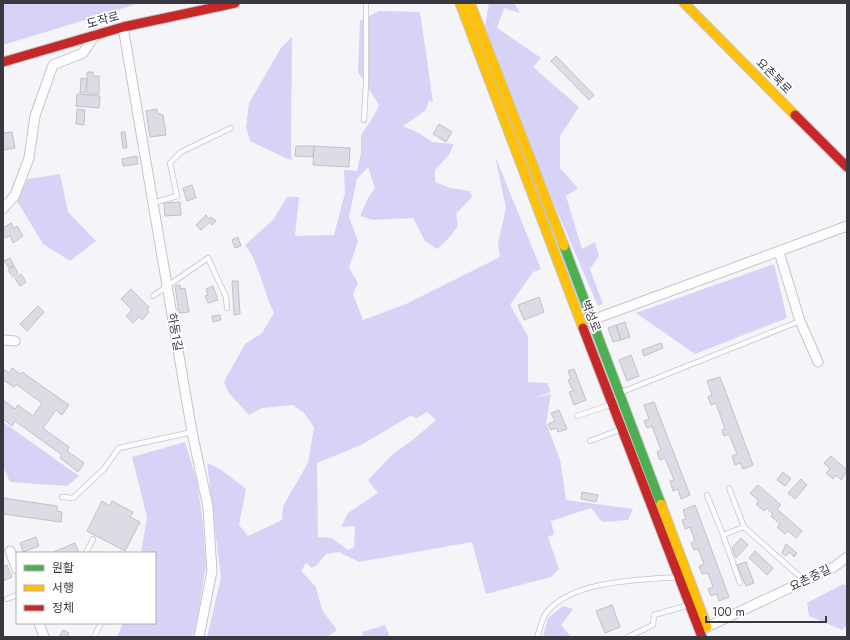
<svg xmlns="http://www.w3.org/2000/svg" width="850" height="640" font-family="Jost,'Noto Sans KR',sans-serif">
<rect width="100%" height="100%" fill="#f4f4f9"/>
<path fill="#d7d3f7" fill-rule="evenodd" d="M3 3H140L3 45Z
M489 3H514L520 13 504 8 497 28 541 58 533 67 579 107 560 136V168L578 188 566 196 582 249 595 242 599 256 590 269 603 304 598 306 542 176 485 27Z
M379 11 420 12 433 102 429 101 426 110 403 126 419 133 432 142 454 144 449 155 435 170V182L450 188 470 191 472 197 456 214 458 226 448 239 437 249 425 241 413 218 373 220 360 216 368 198 375 188 368 167 357 179 349 217 358 241 349 268 358 283 353 294 363 320 406 304 500 257 498 243 506 208 495 156 541 269 533 272 510 305 528 336V382L547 383 551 392 534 398 551 394 546 423 560 459 566 500 633 509 628 520 602 522 591 508 551 521 554 534 548 537 559 569 551 577 486 594 472 542 359 562 339 552 326 554 317 565 312 568 306 563 301 571 316 587 322 610 337 630 327 637H207L221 578 207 463 220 469 246 489 239 525 248 536 282 520 283 506 308 463 314 427 304 413 293 405 262 408 249 415 228 392 224 382 245 344 262 333 274 313C263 291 260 264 245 245L273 220 287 197H299L295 236 334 235 345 193 344 170 357 171 361 153V135L374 116 379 105 358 72 360 21ZM427 412 436 420 414 439 393 454 368 480 378 493 348 513 341 527 355 526 354 547 348 550 332 538 318 537 317 463 361 445 410 416 417 418Z
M292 37 291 151 292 161 250 141 246 127 249 103 281 48Z
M60 174 68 212 96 241 70 261 43 244 17 201 28 179Z
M774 264 787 318 695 354 636 313Z
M3 422 79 476 67 486 10 482 3 467Z
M185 442 197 481 203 522 206 566 195 631 192 637H117L123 623H155V553H141L147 517 132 457Z
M843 584 847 586V625L842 630 809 616 807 603Z
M563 606 573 609 561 625 571 637H543L548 618Z
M385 625 390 637H363L362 632Z"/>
<path fill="#dddce6" stroke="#c2c1c8" d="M556 56 594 95 589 100 551 61Z
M87 72H93V76H99V94H87Z
M81 78 87 79 85 93H80Z
M77 94 100 96 99 108 76 106Z
M77 109 85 110 84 125 76 124Z
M157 109V113L163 115 166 135 150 137 146 111Z
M439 124 452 132 446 142 433 134Z
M12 132 15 148 3 150V133Z
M121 132H125L127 148H123Z
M296 146H314L313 157 295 156Z
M314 146 350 148 349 167 313 165Z
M137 156 138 164 123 166 122 159Z
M192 185 196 198 187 201 183 188Z
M180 202 181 215 165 216 164 203Z
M206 215 209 219 211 217 216 221 212 225 210 222 201 230 196 225Z
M11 223 14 228 17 226 23 236 13 243 10 235 6 238 3 234V228Z
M238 237 241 246 235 248 232 240Z
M10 258 14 265 9 268 4 261Z
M14 266 18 273 13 277 8 270Z
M21 274 26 282 20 286 15 278Z
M232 281H238L240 314 234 315Z
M180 285 181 289 185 288 189 312 179 313 175 286Z
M213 286 218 300 208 303 205 296 208 295 206 289Z
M131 289 149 307 147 310 149 312 142 320 139 317 133 323 126 316 132 310 121 299Z
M539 297 544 312 524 320 518 305Z
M38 306 44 312 27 331 20 324Z
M220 315 221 320 213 322 212 316Z
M625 322 630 337 621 340 616 325Z
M616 325 621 340 613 342 608 328Z
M661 343 663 348 644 356 642 350Z
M631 355 639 376 627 381 619 360Z
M12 368 20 374 22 372 69 405 62 415 56 410 43 428 69 447 67 451 84 463 78 472 60 458 62 455 15 421 12 426 3 419V400L15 409 18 405 33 416 42 403 16 384 14 387 3 380V373L5 370 9 373Z
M574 369 586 400 574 405 569 392 573 391 568 380 571 379 568 371Z
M720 377 753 465 743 469 740 463 735 465 732 456 737 454 729 434 724 436 722 430 725 429 716 403 711 405 708 397 712 395 707 381Z
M654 402 690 495 681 499 678 489 673 491 670 481 674 480 665 458 660 460 657 452 661 450 652 426 647 428 644 421 649 419 644 405Z
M559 410 567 429 558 432 557 428 551 430 548 424 555 421 551 413Z
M831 456 847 470 841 480 836 475 833 479 826 473 830 469 824 463Z
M783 472 791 479 785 486 777 480Z
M801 479 807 485 795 499 788 493Z
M758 485 781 505 777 509 802 531 796 538 788 531 785 534 777 527 780 524 771 516 773 514 766 508 764 511 756 504 759 501 750 493Z
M582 492 598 495 596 502 581 499Z
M3 498 57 506V511L62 512 61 522 3 514Z
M102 501 110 506 112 501 133 512 130 517 140 522 125 551 87 531Z
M695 505 729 597 719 601 717 594 711 596 708 589 713 587 708 573 702 574 699 566 704 564 698 549 694 550 691 543 695 541 690 527 685 529 682 520 686 519 683 510Z
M36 537 39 546 23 552 20 543Z
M741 538 748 545 736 558 732 548Z
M75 543 79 553H51Z
M786 544 797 553 794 557 790 552 786 556 782 553Z
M755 551 773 568 767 575 749 558Z
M746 562 754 583 746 586 737 565Z
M7 565 12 577 3 581V567Z
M612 605 620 627 605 633 596 611Z
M63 630 69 633 67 637H59Z"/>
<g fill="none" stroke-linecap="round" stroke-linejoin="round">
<defs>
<path id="lane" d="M364 120 366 83V3
M153 203 177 196 170 163 181 152 231 128
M153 296 208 258 226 297 227 308
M622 392 800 321
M577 416 610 405
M590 441 619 430
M729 488 744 527 805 581
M707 495 723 535
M62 497 73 498 104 469 119 448 192 432
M86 553 93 539
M740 583 723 535 744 527
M7 599 17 595
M94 637 101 623
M537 637C541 628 541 619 547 612 573 580 640 580 678 577
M628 637 653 625 654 615 689 605"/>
<path id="street" d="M123 27 192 432 208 507 212 571 199 637
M3 209 15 195 29 158 35 116 53 65 83 53 96 34
M779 252 800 321 818 362
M592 320 847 226
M3 340 15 341
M10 551 17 569
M39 623 44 637
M707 627 834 567 847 557"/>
<path id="fast" d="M564 246 661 504"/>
<path id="slow" d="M460 3 583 328
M470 3 564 246
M684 3 795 115
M661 504 707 627"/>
<path id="jam" d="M3 62 123 27 235 3
M795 115 847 167
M583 328 702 637"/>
</defs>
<use href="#lane" stroke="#c4c4ca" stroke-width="6"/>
<use href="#street" stroke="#c4c4ca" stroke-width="11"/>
<use href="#fast" stroke="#c4c4ca" stroke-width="11"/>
<use href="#slow" stroke="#c4c4ca" stroke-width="11"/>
<use href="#jam" stroke="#c4c4ca" stroke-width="11"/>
<use href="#lane" stroke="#fdfdfe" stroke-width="4.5"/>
<use href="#street" stroke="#fdfdfe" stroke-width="9"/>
<use href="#fast" stroke="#4caf50" stroke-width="9"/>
<use href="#slow" stroke="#ffc107" stroke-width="9"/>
<use href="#jam" stroke="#c62828" stroke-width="9"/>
</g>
<g text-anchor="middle" stroke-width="3.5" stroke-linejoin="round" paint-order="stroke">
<g font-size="12" fill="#393841" stroke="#fff">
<text transform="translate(103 20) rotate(-15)" y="4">도작로</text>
<text transform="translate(774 76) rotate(45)" y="4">요촌북로</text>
<text transform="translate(591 316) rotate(69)" y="4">벽성로</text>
<text transform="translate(175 332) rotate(80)" y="4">하동1길</text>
<text transform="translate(810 578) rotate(-26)" y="4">요촌중길</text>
</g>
</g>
<rect width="850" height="640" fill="none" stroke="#393841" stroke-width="8"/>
<rect x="16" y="552" width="140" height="72" fill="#ffffff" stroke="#b0afb3"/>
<rect x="24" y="565" width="20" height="6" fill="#4caf50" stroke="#b0afb3"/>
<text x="52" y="572" font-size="12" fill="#393841">원활</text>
<rect x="24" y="585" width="20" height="6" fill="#ffc107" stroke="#b0afb3"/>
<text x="52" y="592" font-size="12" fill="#393841">서행</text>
<rect x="24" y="605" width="20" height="6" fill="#c62828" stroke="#b0afb3"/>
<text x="52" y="612" font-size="12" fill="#393841">정체</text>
<path d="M706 616v6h120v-6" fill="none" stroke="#393841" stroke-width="2"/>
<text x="712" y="616" font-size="12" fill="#393841" stroke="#ffffff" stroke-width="3" paint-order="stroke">100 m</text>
</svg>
